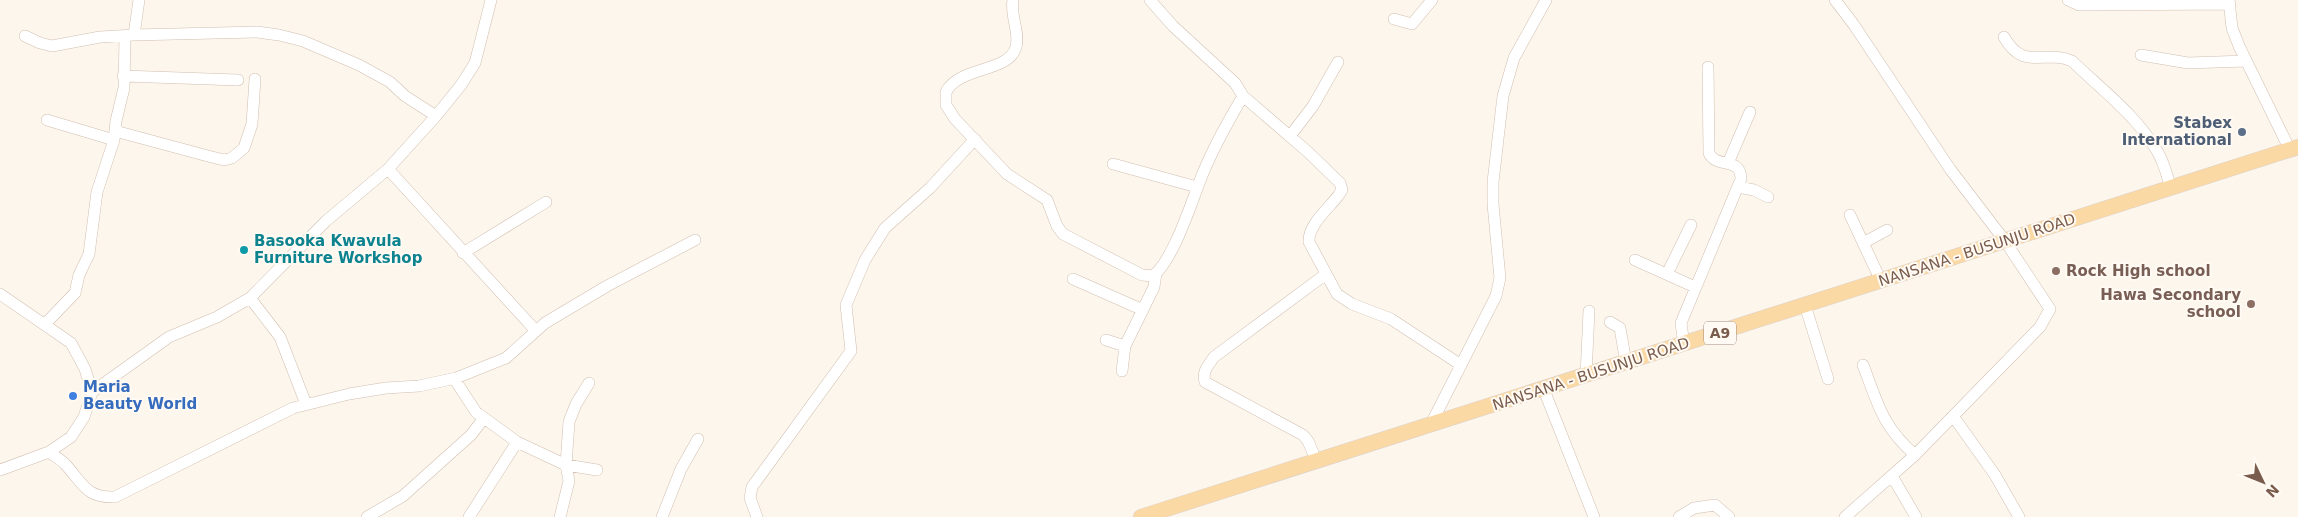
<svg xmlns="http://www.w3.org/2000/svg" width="2298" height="517" font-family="'DejaVu Sans',sans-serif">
<rect width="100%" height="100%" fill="#fdf6ec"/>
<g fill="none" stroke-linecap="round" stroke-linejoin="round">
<defs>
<path id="minor" d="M1013 0C1010 16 1020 32 1016 47 1009 73 959 66 946 92V105L955 119 1007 174 1047 200 1057 226 1063 234 1142 275 1153 276C1172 261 1189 210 1198 186 1209 155 1226 125 1243 96
M1150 0 1173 26 1235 83 1243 96 1308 152 1340 183 1342 190 1338 196C1328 209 1308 225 1309 242L1337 294 1352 304 1391 319 1461 365
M1835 0 1854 25 1950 169 2005 241 2050 309 2040 327 1915 455 1845 517
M2068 0 2079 5 2230 4
M2229 0 2232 28 2239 46 2290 150
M1394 19 1412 24 1432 0
M134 35 139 0
M25 36 40 43 52 46 100 37 134 35 257 32 279 35 303 41 359 65 390 82 405 96 436 116
M2004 37C2024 72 2044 49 2072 61 2102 90 2136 115 2157 151 2164 162 2167 176 2171 188
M2141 55 2188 63 2246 61
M123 76 238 80
M47 120 114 140
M115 131 208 156 224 160 232 158 244 148 252 124 255 79
M1290 136 1313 106 1338 62
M1728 163 1750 112
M1113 164 1197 187
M388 169 536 331
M1738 187 1754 190 1768 197
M1850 215 1881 281
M1863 243 1887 230
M463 253 546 202
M1635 260 1695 287
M1667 274 1691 225
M1073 279 1143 310
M0 294 71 343 85 369 92 392
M250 298 280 337 306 404
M1805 305 1828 379
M1610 322 1620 328 1626 363
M45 324 75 293 79 275 89 254 97 192 114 140 116 121 124 88 125 36
M1106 340 1125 346
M1684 345 1681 323 1741 179C1741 156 1716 169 1709 153L1708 67
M1863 365C1878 404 1882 426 1915 455
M1122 371 1125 346 1154 287 1156 273
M1586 376 1589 311
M1544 390 1594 517
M1953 416 1995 475 2019 517
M1430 426 1496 296 1500 278 1493 204V182L1503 96 1514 58 1546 0
M49 452C54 456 60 459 65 464 83 483 85 498 115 497L293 408 349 394 386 388 419 386 456 378
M1317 462 1308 441 1303 435 1205 382C1202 371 1208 366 1214 357L1326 274
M0 470 49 452 71 437 84 417 92 392 169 337 217 317 250 298 326 221 388 169 436 116 461 85 475 63 491 0
M597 470 566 465 517 442 476 412 457 383 456 378 506 358 545 323 607 286 695 240
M1892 476 1916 517
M367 517 403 496 471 435 484 418
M469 517 517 442
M560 517 569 481 566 465 569 422 576 404 589 383
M662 517 681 469 698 439
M757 517 750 498 752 487 851 351 846 305 865 260 885 228 930 188 975 139
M1679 517 1694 508 1715 505 1729 517"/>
<path id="major" d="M1141 517 2298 147"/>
</defs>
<use href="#minor" stroke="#d1beb0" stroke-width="12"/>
<use href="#major" stroke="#dad1cd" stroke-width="16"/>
<use href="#minor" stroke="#fff" stroke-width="11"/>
<use href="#major" stroke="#fbd9a5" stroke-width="15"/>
</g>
<circle fill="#5c6f8a" stroke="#fffaf3" stroke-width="2" cx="2242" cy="132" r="5"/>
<circle fill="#0f9aa8" stroke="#fffaf3" stroke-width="2" cx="244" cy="250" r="5"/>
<g fill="#8d6e63" stroke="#fffaf3" stroke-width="2">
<circle cx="2056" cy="271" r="5"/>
<circle cx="2251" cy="304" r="5"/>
</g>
<circle fill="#3f7fe0" stroke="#fffaf3" stroke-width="2" cx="73" cy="396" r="5"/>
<g text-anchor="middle" stroke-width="4" stroke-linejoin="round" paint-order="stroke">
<rect fill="#fffaf3" stroke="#a28b7f" stroke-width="1" x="1704" y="321.5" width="32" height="23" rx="4"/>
<g font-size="14" font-weight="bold" fill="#7a5c4d">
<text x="1720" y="338">A9</text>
</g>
<g font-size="15" font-weight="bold" fill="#4e5e75" stroke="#fffaf3" text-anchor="end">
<text x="2232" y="128">Stabex<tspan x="2232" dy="17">International</tspan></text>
</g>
<g font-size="15" font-weight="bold" fill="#0d838f" stroke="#fffaf3" text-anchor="start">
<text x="254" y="246">Basooka Kwavula<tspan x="254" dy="17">Furniture Workshop</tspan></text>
</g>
<g font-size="15" fill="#7a5c4d" stroke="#fffaf3">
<text transform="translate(1977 250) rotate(-18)" y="5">NANSANA - BUSUNJU ROAD</text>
<text transform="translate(1591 374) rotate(-18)" y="5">NANSANA - BUSUNJU ROAD</text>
</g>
<g font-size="15" font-weight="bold" fill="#785e54" stroke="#fffaf3" text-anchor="start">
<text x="2066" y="276">Rock High school</text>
<text x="2241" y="300" text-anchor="end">Hawa Secondary<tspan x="2241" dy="17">school</tspan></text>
</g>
<g font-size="15" font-weight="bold" fill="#366cbe" stroke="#fffaf3" text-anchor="start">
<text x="83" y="392">Maria<tspan x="83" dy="17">Beauty World</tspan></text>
</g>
</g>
<g transform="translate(2263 482) rotate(133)" stroke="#fffaf3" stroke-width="4" paint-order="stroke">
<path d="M0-4L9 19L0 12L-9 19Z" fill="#7a5c4d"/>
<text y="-8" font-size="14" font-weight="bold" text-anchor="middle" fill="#7a5c4d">N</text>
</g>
</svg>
